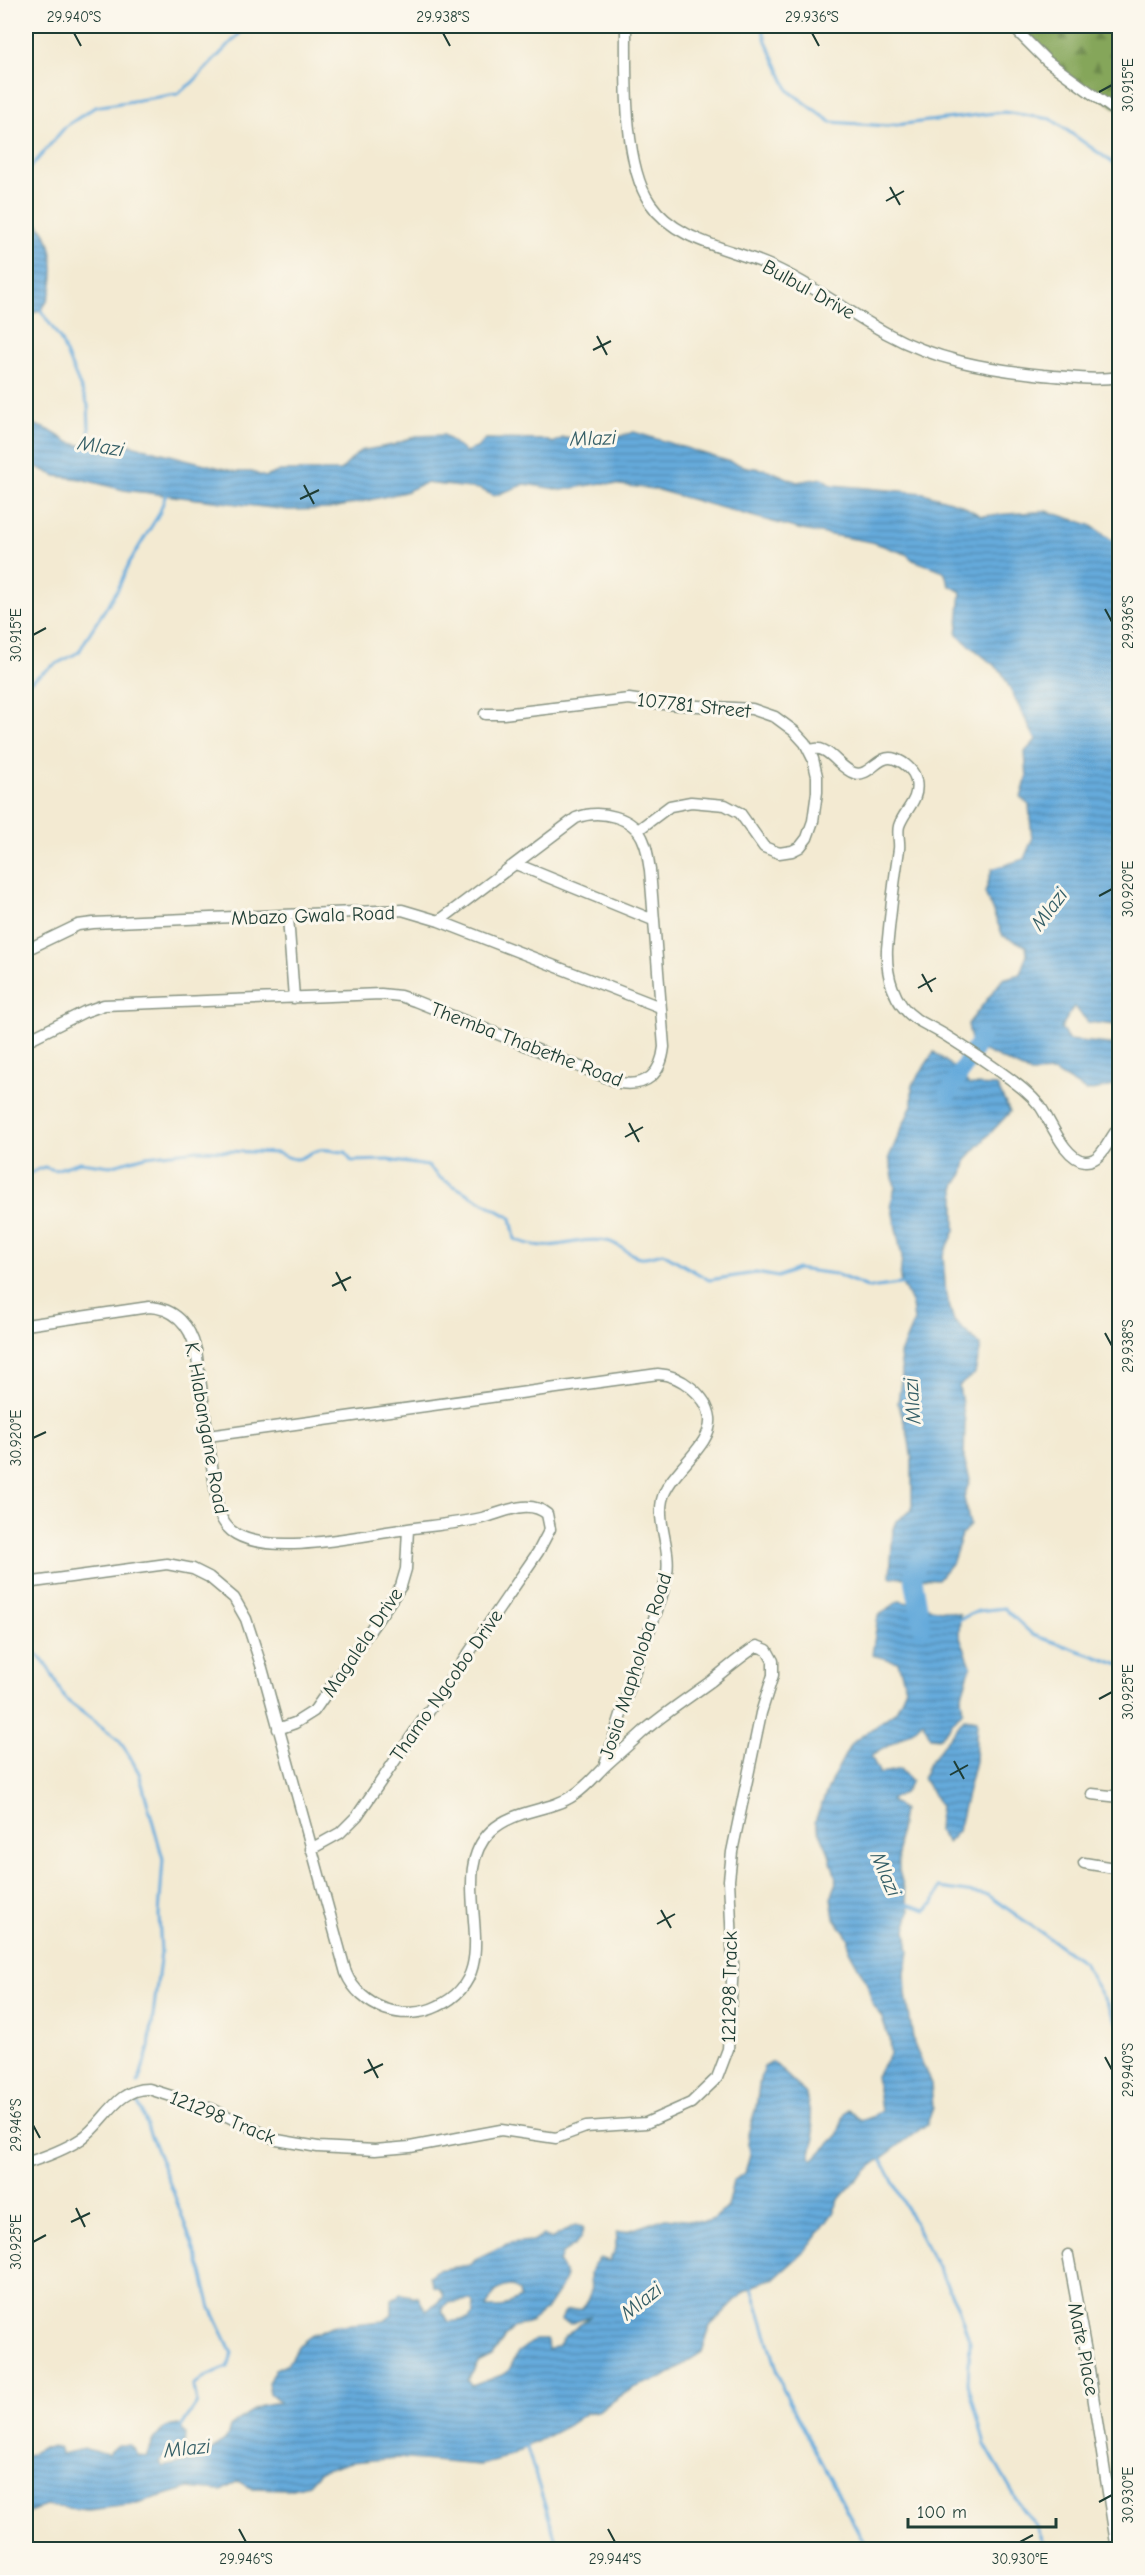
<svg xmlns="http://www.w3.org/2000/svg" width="1145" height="2575" font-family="'Comic Neue',sans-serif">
<defs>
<pattern id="forest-firs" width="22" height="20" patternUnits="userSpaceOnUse" patternTransform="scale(1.5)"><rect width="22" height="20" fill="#85a65a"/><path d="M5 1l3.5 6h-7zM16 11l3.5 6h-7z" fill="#6c884b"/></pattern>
<pattern id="water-rules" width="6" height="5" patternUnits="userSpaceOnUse" patternTransform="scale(1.5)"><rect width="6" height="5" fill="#65aadb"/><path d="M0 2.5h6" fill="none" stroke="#538cb2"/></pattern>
</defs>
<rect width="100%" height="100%" fill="#fbf7ec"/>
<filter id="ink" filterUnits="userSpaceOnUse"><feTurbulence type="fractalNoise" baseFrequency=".0167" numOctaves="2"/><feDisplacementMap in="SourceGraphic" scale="12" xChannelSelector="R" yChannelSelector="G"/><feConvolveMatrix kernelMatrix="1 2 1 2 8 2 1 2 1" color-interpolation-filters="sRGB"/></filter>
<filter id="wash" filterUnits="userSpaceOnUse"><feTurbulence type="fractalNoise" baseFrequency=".008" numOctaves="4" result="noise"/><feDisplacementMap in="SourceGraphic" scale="24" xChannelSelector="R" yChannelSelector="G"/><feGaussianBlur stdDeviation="1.35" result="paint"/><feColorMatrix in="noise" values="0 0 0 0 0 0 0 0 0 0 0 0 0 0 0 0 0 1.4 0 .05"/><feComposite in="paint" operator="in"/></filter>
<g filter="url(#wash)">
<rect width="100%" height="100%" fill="#f3ead2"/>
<path fill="url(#forest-firs)" stroke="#527247" stroke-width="1.5" d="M1015 26H1119V110L1048 61Z"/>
<path fill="url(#water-rules)" stroke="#427488" stroke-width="1.5" fill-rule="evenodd" d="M26 211C36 221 46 231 50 245 56 266 56 315 26 314Z
M26 422 49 430 68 442 84 446 127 444 236 472H252L265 477 280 471H340L360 451 393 445 416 436 444 435 465 452 477 448 485 439 545 440 553 443 563 438 611 439 634 432 747 467 768 470 797 482 822 478 832 485 923 493 960 504 981 516 1047 511 1090 525 1119 545V1022L1116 1025 1088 1022 1074 1006 1061 1028 1068 1040 1119 1045V1085L1086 1091 1054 1072 1031 1073 972 1045 968 1024 1003 979 1020 974 1027 954 1026 946 1003 936 985 893 992 869 1024 859 1032 840 1029 805 1021 798 1027 777 1025 752 1036 740 1001 671 957 635 961 592 949 585 944 571 913 560 906 554 872 542 802 530 654 489 602 483 562 490 525 484 494 496 480 489 425 483 405 492 329 509 288 510 124 490 81 479 56 476 26 462Z
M934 1052 953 1067 969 1085 997 1086 1010 1112 967 1158 963 1174 955 1185V1231L943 1256 946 1295 954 1321 981 1346 975 1373 959 1386 965 1422 964 1459 970 1479 964 1498 970 1525 962 1535 953 1561 938 1579 890 1577 893 1530 896 1521 912 1510V1460L908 1435 898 1403 902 1373 900 1354 914 1321 912 1305 900 1279 902 1257 891 1204 895 1187 889 1157 912 1105V1085Z
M899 1601 960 1614 959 1634 971 1666 961 1698 963 1710 940 1738 930 1737 923 1721 911 1732 871 1756 880 1774 900 1769 911 1781 905 1792 890 1800 903 1810 898 1843 899 1871 910 1910 906 1929 909 1952 905 1973 906 1994 914 2044 931 2084 933 2108 927 2124 866 2170 840 2198 833 2213 807 2249 775 2278 764 2281 745 2291 710 2326 702 2352 664 2377 633 2388 598 2411 586 2413 567 2426 503 2459 480 2465 397 2458 351 2462 319 2472 308 2484 289 2489 251 2488 239 2481 221 2491 189 2488 130 2505 88 2510 46 2506 26 2513V2456L42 2448 58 2447 61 2454 85 2449 108 2454 118 2445H131L139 2456 147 2457 154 2440 165 2427 179 2425 186 2434 185 2447 172 2450 160 2462 163 2467 201 2459 227 2438 230 2427 247 2414 262 2405 279 2402 270 2394 268 2383 275 2369 288 2363 299 2345 311 2336 332 2326 384 2321 392 2315V2299L401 2294 418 2297 426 2311 437 2304 443 2295 439 2288 433 2286 429 2276 437 2270 470 2265 475 2259 509 2243 532 2241 543 2235 551 2239 575 2225 583 2227C582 2242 574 2246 562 2254L559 2262 566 2276 562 2286 546 2310 528 2324 515 2326 505 2337 492 2356 478 2363 468 2380 472 2386 502 2375 509 2370 518 2352 535 2340H547L548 2350 558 2346 565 2336 591 2316 570 2324 561 2320 565 2311 582 2309C585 2305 589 2300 590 2296 593 2278 584 2272 600 2258L609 2261 616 2249V2233L628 2231 665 2218 703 2222 714 2219 727 2207 733 2181 745 2173 750 2154 748 2134 756 2107 760 2079 764 2067 773 2062 806 2094 815 2138 810 2156 813 2160 837 2136 845 2113 849 2109 861 2121 872 2117 881 2110 876 2076 890 2054 889 2039 882 2017 873 2006 867 1983 849 1950V1939L834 1918 831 1898 837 1882 829 1853 815 1821 832 1779 851 1744 896 1711 906 1688 898 1662 872 1655 878 1616ZM512 2286 519 2291 520 2298 500 2308H486C492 2294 496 2287 512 2286ZM471 2300 474 2303 473 2314 469 2319 449 2322 442 2310 447 2303Z
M964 1718 977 1720 975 1761 958 1831 947 1843 938 1830 940 1805 923 1779 928 1765Z"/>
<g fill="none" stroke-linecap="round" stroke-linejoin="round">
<path stroke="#65aadb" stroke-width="3" d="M762 26 766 41 789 91 831 122 887 126 1003 112 1051 119 1120 168
M26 173 66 126 95 107 177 94 192 83 243 30 258 26
M38 306 60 339 88 405 90 449
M26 684 54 665 79 652 89 634 118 589 129 563 159 514 166 494
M26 1175 44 1167 55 1170 80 1162 110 1166 146 1156 197 1150 278 1153C306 1166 297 1155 320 1150 327 1149 338 1152 346 1152L351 1161 388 1160 428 1166 440 1178 511 1218 515 1239C551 1256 571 1236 607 1241 619 1243 629 1256 640 1257 647 1258 657 1254 663 1253L709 1280 756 1273 778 1277 797 1269 835 1274 870 1288 906 1283
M956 1621 978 1611 1004 1608 1033 1635 1120 1665
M36 1653 48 1667 65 1699 119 1740 129 1755 139 1773 163 1859 159 1915 161 1952 149 2048 138 2083
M907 1904 926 1910 934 1903 939 1888 988 1895 1083 1962 1120 2027
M137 2101 174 2194 202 2272 211 2308 232 2353 228 2367 206 2376 194 2386 197 2403 180 2429
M880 2157 957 2305 970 2342 968 2383 985 2445 1016 2499 1037 2528 1047 2550
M751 2284 783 2389 860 2536 874 2550
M526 2445 559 2550"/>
<path stroke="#65aadb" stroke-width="18" d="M948 1094 981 1038
M920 1557 913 1576 922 1626"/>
</g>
</g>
<g filter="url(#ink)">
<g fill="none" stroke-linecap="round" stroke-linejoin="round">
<defs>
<path id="minor" d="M626 26C626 73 623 164 650 203 677 243 733 248 773 267 813 285 848 312 886 333 935 360 987 369 1043 375 1068 377 1094 381 1120 377
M1012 26 1047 61 1120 114
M485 714H503L629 699 663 704 752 709 775 717 794 731 805 743 813 759 817 776V792L813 821 807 838 800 847 792 851 779 853 764 847 740 813 725 805 691 802 670 806 638 830
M809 751C827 741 838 768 854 773 870 778 878 753 895 759 904 762 915 771 916 781 920 801 904 810 899 826 897 833 900 842 899 849 894 882 890 916 887 949 886 974 893 1004 916 1019 926 1025 937 1030 948 1037 973 1053 1000 1070 1023 1089 1029 1094 1035 1100 1040 1106 1050 1120 1065 1160 1085 1161 1103 1162 1109 1137 1120 1126
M516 864 653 920
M288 917 294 998
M26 950 78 925 93 923 402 910 439 921 660 1007
M26 1041 84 1012 104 1005 381 994 400 996 415 1001 620 1083C647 1087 661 1074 664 1047L650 870C648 861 648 851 644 842 635 816 599 809 576 818L439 921
M26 1325 149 1307C176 1308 190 1326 196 1350L218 1509C221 1519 227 1529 236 1534 274 1556 358 1536 400 1530 427 1526 455 1524 482 1518 503 1513 528 1498 547 1514L550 1529 538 1552 357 1816 340 1833 311 1849
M208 1436 658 1374C680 1375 707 1395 710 1418 713 1446 669 1471 662 1500 657 1524 671 1548 667 1573 663 1601 649 1629 640 1655 628 1692 617 1728 605 1764
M26 1583 167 1564 193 1569 209 1577 234 1598 246 1619 262 1668 346 1973C353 1990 368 2003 385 2009 402 2015 422 2014 438 2006 514 1971 441 1879 491 1831 514 1809 549 1812 574 1795 585 1788 594 1777 604 1767 617 1755 631 1743 644 1731 665 1713 688 1698 710 1682 725 1670 740 1657 757 1646L767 1650 773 1661V1675L761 1713 732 1852 729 1880 733 1965 728 2049 717 2078 691 2103 646 2123 586 2127 556 2138 501 2130 410 2147 375 2150 318 2147 277 2140 212 2109 149 2089C116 2088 105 2123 81 2139 64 2150 45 2157 26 2163
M278 1729 295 1723 314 1711 401 1586 406 1569 408 1529
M1092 1794 1120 1797
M1084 1863 1120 1869
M1068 2255 1087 2357 1117 2550"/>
</defs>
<use href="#minor" stroke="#899483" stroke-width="13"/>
<use href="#minor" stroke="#fff" stroke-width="10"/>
</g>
</g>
<path fill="none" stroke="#1f3d34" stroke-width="2" d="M74 33 81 46M443 33 450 46M812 33 819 46M1099 92 1112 85M890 187 900 205M886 201 904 191M597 336 607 355M593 350 611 341M304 485 314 504M300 499 319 490M1105 609 1112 622M33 635 46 628M1099 896 1112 889M922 974 932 992M918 988 936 978M629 1123 639 1142M625 1137 643 1127M336 1272 346 1291M332 1286 351 1277M1105 1333 1112 1346M33 1438 46 1432M1099 1699 1112 1692M954 1761 964 1779M950 1775 968 1765M661 1910 671 1928M657 1924 675 1914M1105 2057 1112 2070M368 2059 378 2078M364 2073 383 2064M33 2125 40 2138M76 2208 85 2227M71 2222 90 2213M33 2242 46 2235M1099 2502 1112 2495M239 2529 246 2542M608 2529 615 2542M1020 2542 1033 2535"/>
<g text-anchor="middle" stroke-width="6" stroke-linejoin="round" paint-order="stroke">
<g font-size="20" fill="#1f3d34" stroke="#fbf7ec">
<text transform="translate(809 289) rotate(29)" y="7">Bulbul Drive</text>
<text transform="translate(694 705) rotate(6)" y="7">107781 Street</text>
<text transform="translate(313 915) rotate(-2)" y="7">Mbazo Gwala Road</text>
<text transform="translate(527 1044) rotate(21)" y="7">Themba Thabethe Road</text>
<text transform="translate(207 1428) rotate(80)" y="7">K. Hlabangane Road</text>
<text transform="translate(362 1642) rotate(-56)" y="7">Magalela Drive</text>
<text transform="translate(635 1666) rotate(-72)" y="7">Josia Mapholoba Road</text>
<text transform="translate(446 1685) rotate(-55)" y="7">Thamo Ngcobo Drive</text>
<text transform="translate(729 1987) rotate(-89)" y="7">121298 Track</text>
<text transform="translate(223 2117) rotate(22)" y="7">121298 Track</text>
<text transform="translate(1084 2349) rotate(79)" y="7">Mate Place</text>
</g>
<g font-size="21" font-style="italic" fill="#345e66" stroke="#fbf7ec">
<text transform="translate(593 438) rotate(-2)" y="7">Mlazi</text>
<text transform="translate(101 446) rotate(9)" y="7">Mlazi</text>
<text transform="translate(1049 909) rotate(-53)" y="7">Mlazi</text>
<text transform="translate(912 1401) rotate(-94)" y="7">Mlazi</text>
<text transform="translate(886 1874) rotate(66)" y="7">Mlazi</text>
<text transform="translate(641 2301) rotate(-39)" y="7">Mlazi</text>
<text transform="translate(187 2448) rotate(-6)" y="7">Mlazi</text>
</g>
</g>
<rect width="1145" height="2575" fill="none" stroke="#fbf7ec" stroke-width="66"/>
<path d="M908 2518v9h148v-9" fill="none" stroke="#1f3d34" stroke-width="3"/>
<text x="917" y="2518" font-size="18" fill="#1f3d34" stroke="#fbf7ec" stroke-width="4.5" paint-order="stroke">100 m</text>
<rect x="33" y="33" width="1079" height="2509" fill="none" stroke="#1f3d34" stroke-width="2"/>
<g font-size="15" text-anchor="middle" fill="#1f3d34">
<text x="74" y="22">29.940°S</text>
<text x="443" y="22">29.938°S</text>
<text x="812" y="22">29.936°S</text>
<text transform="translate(1128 85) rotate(-90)" y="5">30.915°E</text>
<text transform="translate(1128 622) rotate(-90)" y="5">29.936°S</text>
<text transform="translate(16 635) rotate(-90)" y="5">30.915°E</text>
<text transform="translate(1128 889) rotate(-90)" y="5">30.920°E</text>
<text transform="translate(1128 1346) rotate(-90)" y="5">29.938°S</text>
<text transform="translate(16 1438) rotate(-90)" y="5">30.920°E</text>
<text transform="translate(1128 1692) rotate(-90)" y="5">30.925°E</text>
<text transform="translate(1128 2070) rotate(-90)" y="5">29.940°S</text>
<text transform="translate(16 2125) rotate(-90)" y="5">29.946°S</text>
<text transform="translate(16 2242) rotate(-90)" y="5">30.925°E</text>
<text transform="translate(1128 2495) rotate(-90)" y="5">30.930°E</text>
<text x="246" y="2564">29.946°S</text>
<text x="615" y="2564">29.944°S</text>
<text x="1020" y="2564">30.930°E</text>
</g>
</svg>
